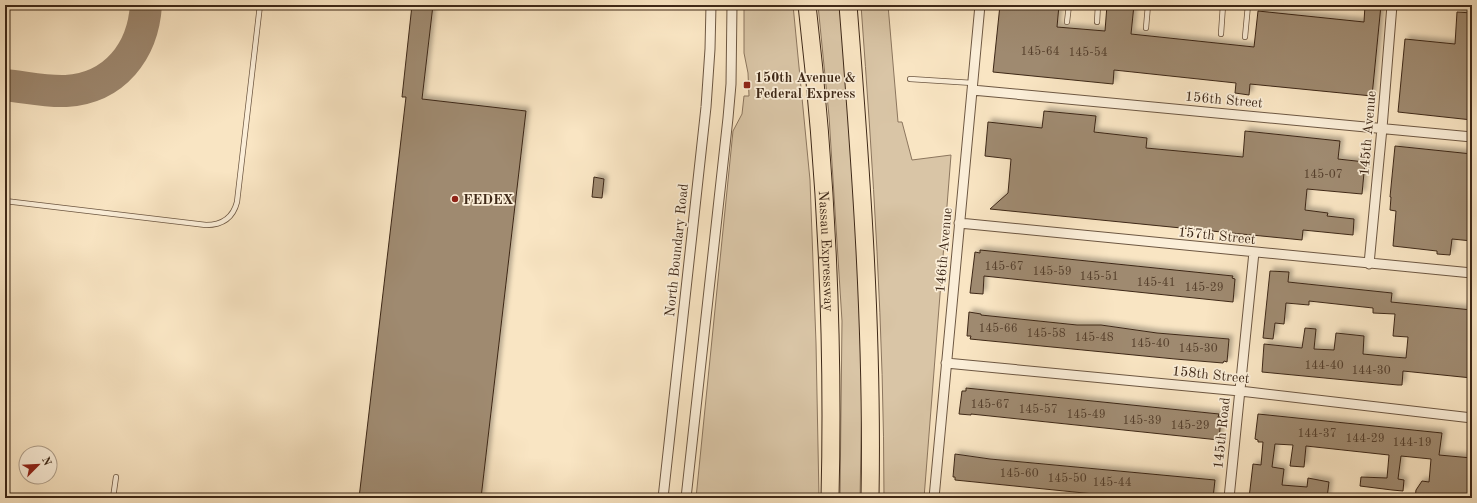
<svg xmlns="http://www.w3.org/2000/svg" width="1477" height="503" font-family="'Old Standard TT',serif">
<defs>
<filter id="shadow"><feDropShadow dx="3.5" dy="-3.5" stdDeviation="2" flood-color="#0004"/></filter>
</defs>
<rect width="100%" height="100%" fill="#f9e5c3"/>
<filter id="stains"><feTurbulence type="fractalNoise" baseFrequency=".005" numOctaves="4"/><feColorMatrix values="0 0 0 0 .2 0 0 0 0 .09 0 0 0 0 .02 0 0 0 .5 -.17"/></filter>
<radialGradient id="worn" r=".72"><stop offset=".6" stop-color="#630" stop-opacity="0"/><stop offset="1" stop-color="#630" stop-opacity=".3"/></radialGradient>
<path fill="#d9c5a6" stroke="#8c765e" d="M744 5H793L810 180 816 343 819 498H696L733 131 742 114 744 96H749L748 73 744 53Z
M818 5H841L860 288 862 392 860 498H840L842 321 829 116Z
M861 5H888L898 122H902L912 160 951 155 924 498H884C884 333 873 169 861 5Z"/>
<g fill="none" stroke-linecap="round" stroke-linejoin="round">
<path stroke="#9c866d" stroke-width="32" d="M5 85C25 87 46 92 66 91 115 88 143 51 146 5"/>
</g>
<path fill="#9f8a70" stroke="#3e2817" filter="url(#shadow)" d="M412 5H433L422 99 526 111 481 498H359L406 97H402Z
M1000 5H1059L1057 27 1105 31 1107 5H1134L1131 34 1254 47 1258 11 1364 22 1365 5H1381L1372 96 1250 84 1249 95 1235 93 1236 83 1114 70 1113 84 993 72Z
M1457 12 1472 13V120L1398 112 1405 39 1455 44Z
M1044 111 1096 116 1094 132 1147 138 1146 148 1243 157 1245 131 1340 141 1338 159 1365 162 1362 194 1307 189 1305 210 1328 213 1327 216 1354 219 1353 235 1303 230 1302 240 990 209 1008 193 1011 159 985 156 988 122 1042 128Z
M1395 146 1472 154V241L1452 239 1450 255 1437 254V251L1393 246 1396 211 1390 210 1391 197H1390Z
M594 177 604 179 602 198 592 197Z
M980 250 1233 276 1232 278 1235 279 1233 302 984 276 983 294 970 293 975 252 980 253Z
M1270 271 1289 272 1288 282 1392 293 1391 302 1472 310V378L1403 371 1402 385H1398L1262 372 1264 344 1302 348 1305 328 1316 329 1314 349 1334 350 1336 333 1364 336 1363 354 1393 357 1406 358 1408 337 1393 336 1395 314 1373 313V308L1309 301V305L1286 303 1284 324 1275 323 1273 339 1263 338Z
M969 312 981 314V315L1077 325H1101L1157 333 1229 339 1227 362 1224 361 1223 363 1175 359 970 339 971 336H967Z
M966 388 1219 414 1218 417H1221L1219 440 971 414V415L959 414 962 391H966Z
M1258 414 1442 433 1439 455 1472 458V498H1415L1416 490 1422 481 1429 482 1431 459 1401 456 1398 479 1404 480 1403 491 1392 490 1360 486 1361 477 1387 478 1389 455 1306 446 1304 467 1290 466 1293 445 1275 444 1272 467 1284 469 1282 485 1307 487 1308 478 1329 482 1327 498H1249L1253 464 1261 465 1263 442H1258V440L1255 439Z
M955 454 990 459 1215 480 1213 498H1104V495L955 480V477H953Z"/>
<g fill="none" stroke-linecap="round" stroke-linejoin="round">
<defs>
<path id="service" d="M1067 22 1069 5
M1097 22 1098 5
M1146 28 1148 5
M1221 34 1223 5
M1245 37 1248 5
M910 79 973 83
M5 201 206 225C222 225 233 218 237 202L260 5
M113 498 116 477"/>
<path id="minor" d="M972 90 1472 137
M959 223 1472 273
M1369 264 1382 128 1392 5
M946 363 1240 391 1472 418
M663 498 706 107 710 49 711 5
M686 498 728 118 731 84 732 5
M934 498 980 5
M1229 498 1254 252"/>
<g id="motorway">
<path id="s1" d="M807 5C826 169 834 333 830 498"/>
<path d="M848 5C861 169 873 333 870 498"/>
</g>
</defs>
<use href="#service" stroke="#6d5742" stroke-width="6"/>
<use href="#minor" stroke="#6d5742" stroke-width="11"/>
<use href="#motorway" stroke="#3e2817" stroke-width="19"/>
<use href="#service" stroke="#fbeed8" stroke-width="4.5"/>
<use href="#minor" stroke="#fbeed8" stroke-width="9"/>
<use href="#motorway" stroke="#f9e5c3" stroke-width="17"/>
</g>
<g fill="#8f2418" stroke="#fbeed8" stroke-width="1.5">
<rect x="743" y="81" width="8" height="8" rx="2"/>
<circle cx="455" cy="199" r="4"/>
</g>
<g text-anchor="middle" stroke-width="3.5" stroke-linejoin="round" paint-order="stroke">
<g font-size="12" fill="#56402d">
<text x="1040" y="55">145-64</text>
<text x="1088" y="56">145-54</text>
<text x="1323" y="178">145-07</text>
<text x="1004" y="270">145-67</text>
<text x="1052" y="275">145-59</text>
<text x="1099" y="280">145-51</text>
<text x="1156" y="286">145-41</text>
<text x="1204" y="291">145-29</text>
<text x="998" y="332">145-66</text>
<text x="1046" y="337">145-58</text>
<text x="1094" y="341">145-48</text>
<text x="1150" y="347">145-40</text>
<text x="1198" y="352">145-30</text>
<text x="1324" y="369">144-40</text>
<text x="1371" y="374">144-30</text>
<text x="990" y="408">145-67</text>
<text x="1038" y="413">145-57</text>
<text x="1086" y="418">145-49</text>
<text x="1142" y="424">145-39</text>
<text x="1190" y="429">145-29</text>
<text x="1317" y="437">144-37</text>
<text x="1365" y="442">144-29</text>
<text x="1412" y="446">144-19</text>
<text x="1019" y="477">145-60</text>
<text x="1067" y="482">145-50</text>
<text x="1112" y="486">145-44</text>
</g>
<g font-size="14" font-weight="bold" fill="#3e2817" stroke="#fbeed8" text-anchor="start">
<text x="755" y="82">150th Avenue &amp;<tspan x="755" dy="16">Federal Express</tspan></text>
<text x="463" y="204">FEDEX</text>
</g>
<g font-size="14" fill="#3e2817" stroke="#fbeed8">
<text transform="translate(1224 99) rotate(5)" y="5">156th Street</text>
<text transform="translate(1367 133) rotate(-85)" y="5">145th Avenue</text>
<text transform="translate(1217 235) rotate(6)" y="5">157th Street</text>
<text transform="translate(676 250) rotate(-84)" y="5">North Boundary Road</text>
<text transform="translate(943 250) rotate(-85)" y="5">146th Avenue</text>
<text dy="5" stroke="none"><textPath href="#s1" startOffset="247">Nassau Expressway</textPath></text>
<text transform="translate(1211 374) rotate(6)" y="5">158th Street</text>
<text transform="translate(1221 433) rotate(-84)" y="5">145th Road</text>
</g>
</g>
<rect width="1477" height="503" fill="none" stroke="#f9e5c3" stroke-width="20"/>
<rect x="6" y="6" width="1465" height="491" fill="none" stroke="#3e2817" stroke-width="2"/>
<rect x="10" y="10" width="1457" height="483" fill="none" stroke="#3e2817"/>
<g transform="translate(38 465) rotate(66)"><circle r="19" fill="#fbeed8" stroke="#af9f8b"/>
<path d="M0-3L7 15L0 10L-7 15Z" fill="#8f2418"/>
<text y="-6" font-size="11" font-weight="bold" text-anchor="middle" fill="#3e2817">N</text>
</g>
<rect width="100%" height="100%" filter="url(#stains)"/>
<rect width="100%" height="100%" fill="url(#worn)"/>
</svg>
